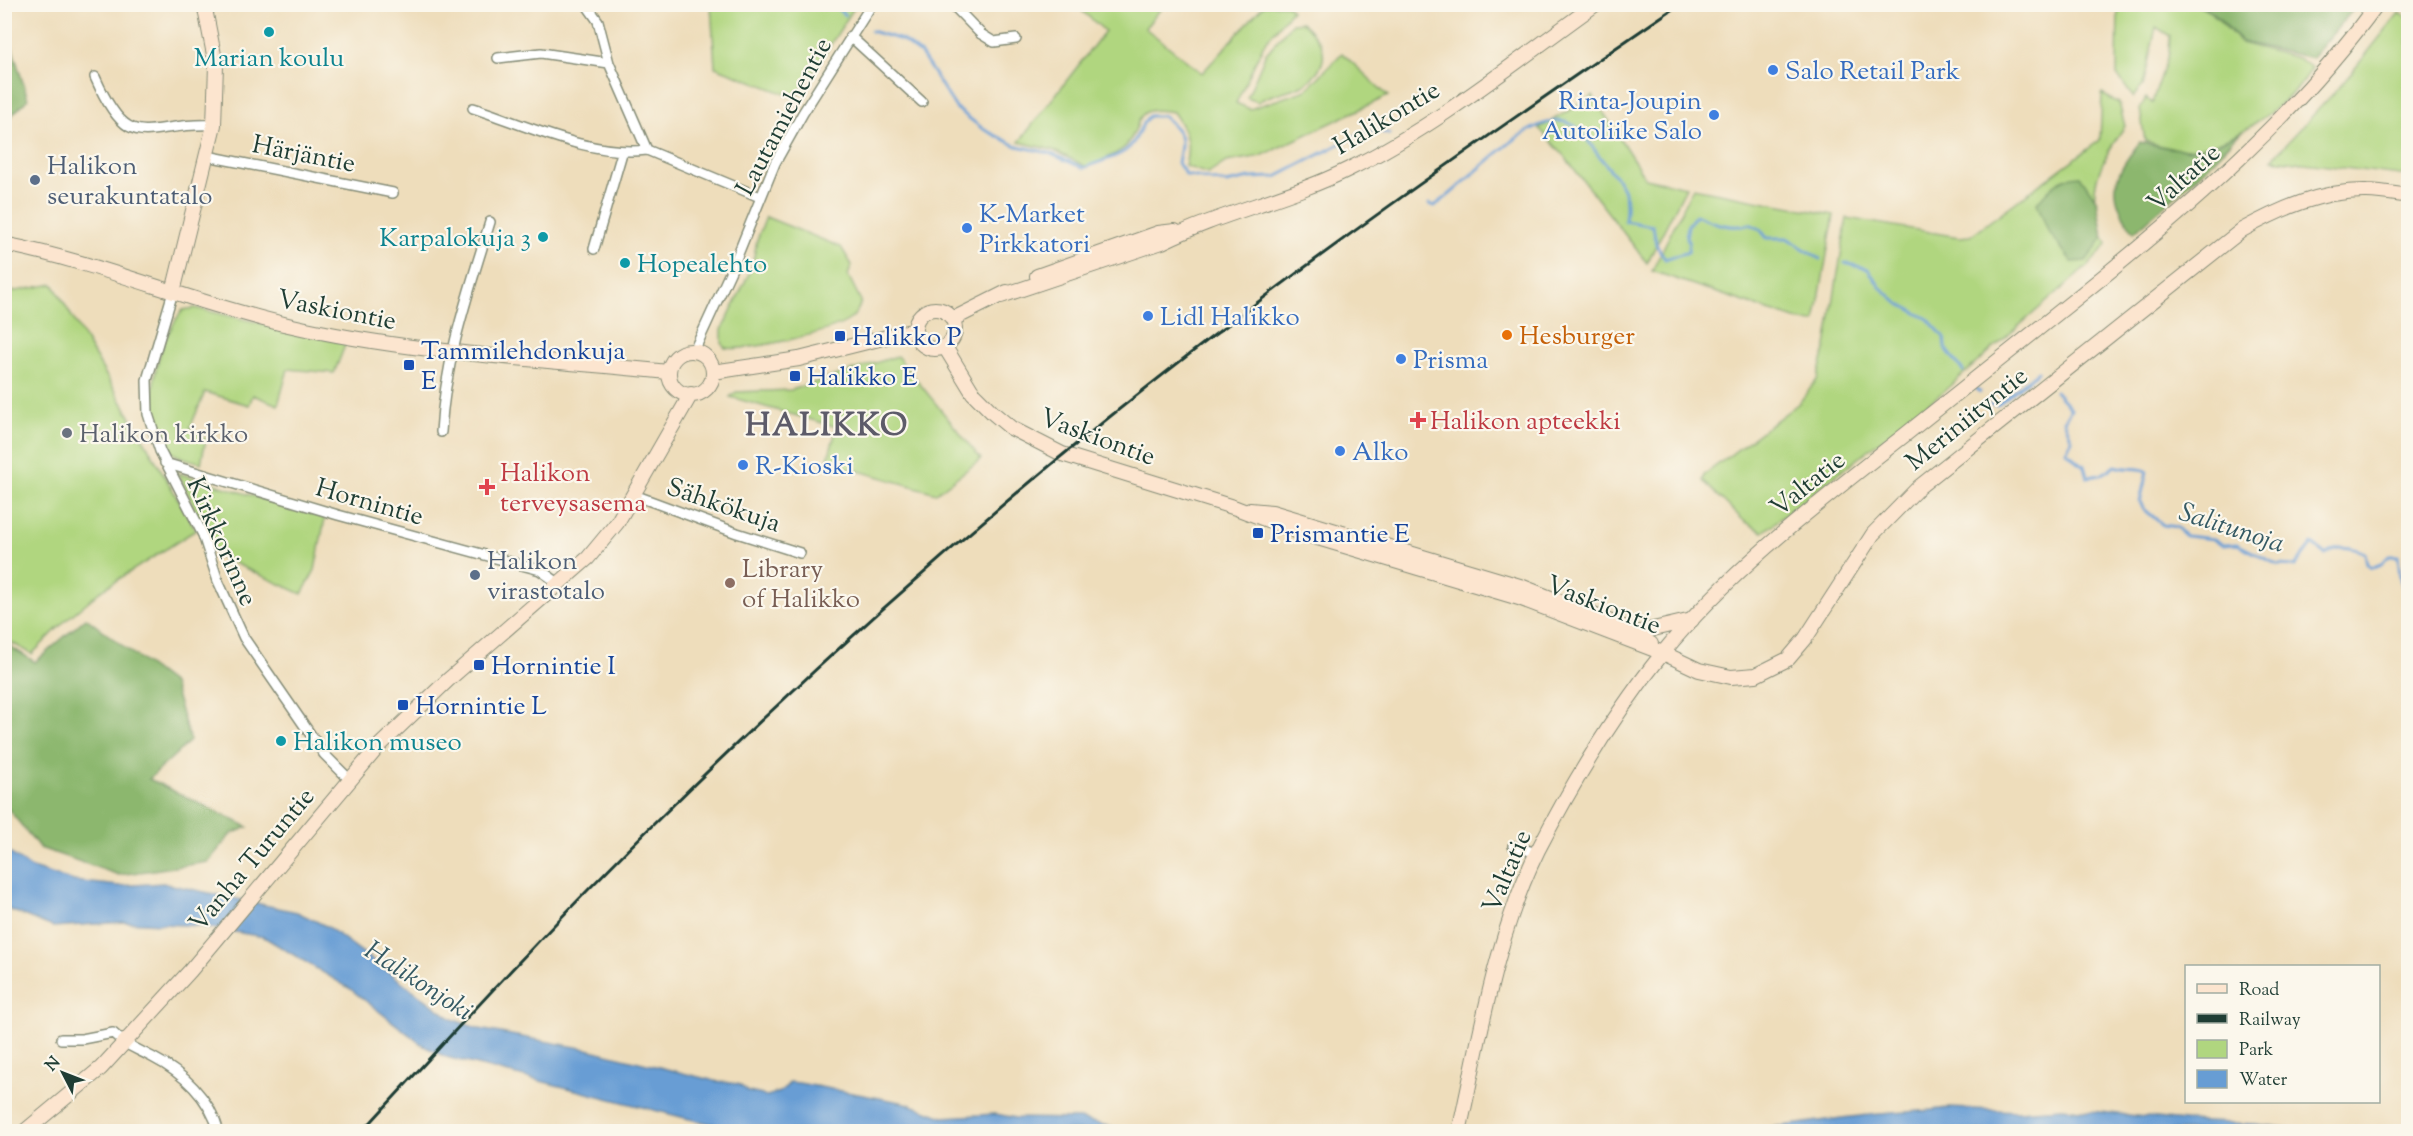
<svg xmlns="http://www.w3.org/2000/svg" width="2413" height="1136" font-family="'Sorts Mill Goudy',serif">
<rect width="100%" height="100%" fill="#fbf7ec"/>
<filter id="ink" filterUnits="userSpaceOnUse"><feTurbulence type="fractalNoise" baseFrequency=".0167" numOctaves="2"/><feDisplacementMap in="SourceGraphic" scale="12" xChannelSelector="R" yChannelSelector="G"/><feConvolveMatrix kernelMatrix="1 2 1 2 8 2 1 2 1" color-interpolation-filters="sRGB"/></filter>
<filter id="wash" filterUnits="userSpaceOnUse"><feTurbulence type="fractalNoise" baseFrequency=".008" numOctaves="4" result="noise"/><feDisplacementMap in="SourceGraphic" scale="24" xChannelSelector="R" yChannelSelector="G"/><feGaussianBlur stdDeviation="1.35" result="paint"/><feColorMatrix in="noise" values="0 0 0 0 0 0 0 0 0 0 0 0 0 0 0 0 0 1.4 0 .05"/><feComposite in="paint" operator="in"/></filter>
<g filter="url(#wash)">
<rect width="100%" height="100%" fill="#edb"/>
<path fill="#b0d67f" stroke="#688a5a" stroke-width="1.5" d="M711 5V4L856 5 796 98 715 67Z
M1075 5H1164L1145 28 1202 73 1264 5H1287L1292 10 1264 44 1236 103 1250 109 1306 90 1342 53 1388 96 1261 156 1226 162 1208 174 1185 166C1191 143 1186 130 1173 112 1131 104 1145 122 1126 146 1118 155 1098 161 1087 167L1053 150 1019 142 1105 31Z
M2118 5H2196L2211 12 2241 43 2298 58 2312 68C2289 107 2227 149 2181 149 2170 149 2156 144 2145 141L2140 109 2146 98 2152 103 2169 53 2170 36 2156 27 2143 86 2133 97 2117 75Z
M2399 13 2408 18V176L2272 159 2344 82Z
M1302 22C1318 38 1333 53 1316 73 1313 76 1310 81 1306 83 1291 92 1273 92 1258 102L1247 98 1265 55 1292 23Z
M2102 94 2119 103 2125 126C2096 168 2083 195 2107 244L2090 264 1943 392 1763 532 1744 521 1703 481 1704 475 1799 403 1817 380 1826 346 1847 218 1959 237 1970 236 2100 140Z
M1593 96 1645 178 1686 187 1647 263 1565 157 1539 128Z
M1693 188 1834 215 1815 322 1801 321 1652 271Z
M766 217 841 247 852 265 848 275 861 301C859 310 856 315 849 320 830 333 748 351 725 348L722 343V330L752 267 757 240Z
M53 284 196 530 103 589 66 620 32 654 5 639V293Z
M195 308 346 343 334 373 288 369 278 405 253 395 249 405 205 392 190 428 206 439 201 463C192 460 174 457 168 449 139 411 156 343 183 310Z
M897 356 981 459 936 493 827 462 837 427 730 397 736 392 791 390Z
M178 473 325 518 315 570 302 594 216 555Z"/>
<path fill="#8cb76e" stroke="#567a51" stroke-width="1.5" d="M2199 5H2357L2312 58 2242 42 2212 11Z
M4 21 28 99 5 122H4Z
M2242 131 2198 176 2134 232C2106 194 2112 177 2140 142 2187 152 2199 155 2242 131Z
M2080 176 2097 201 2103 237 2086 261 2072 262 2048 231 2037 203C2050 187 2059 177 2080 176Z
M86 618 173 684 190 741 149 779 248 827 231 834 208 862 119 875 40 848 5 805V643L35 662Z"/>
<path fill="#679dd4" stroke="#436d84" stroke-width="1.5" d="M4 849 32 868 74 881 119 886 163 883 297 912 328 927 452 1019 479 1029 587 1049 715 1081 738 1084 749 1092 767 1096 782 1091 790 1082 799 1083 906 1103 943 1117 996 1114 1016 1118 1080 1119 1127 1131H768L722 1126 689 1119 446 1057 424 1046 349 988 264 937 200 926 124 922 53 927 8 909 5 907Z
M1948 1108 2019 1111 2062 1108 2184 1121 2255 1124 2310 1131H1740C1784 1127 1826 1119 1870 1115 1896 1112 1922 1112 1948 1108Z"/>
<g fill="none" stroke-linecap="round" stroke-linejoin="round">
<path stroke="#679dd4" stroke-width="3" d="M832 4 845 15
M871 31 902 40 921 54 956 108 983 129 1017 146 1049 153 1084 168C1097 162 1113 159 1125 151 1138 142 1138 127 1149 116H1163C1184 133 1183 138 1178 163L1186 175 1226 183 1250 178 1276 177 1361 133 1379 131 1389 134
M1429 204 1434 206C1464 190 1537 97 1576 127 1585 134 1592 147 1599 156 1619 182 1630 186 1625 221L1653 226 1656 244 1665 259 1688 252 1689 243 1686 237 1688 225 1696 215C1713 223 1732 230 1750 224L1760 229 1767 238H1787L1820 259
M1845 263 1868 269 1880 287 1898 303 1928 319 1944 337 1945 347 1963 371
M1975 387 1980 392
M2055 391 2071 409 2064 420 2072 440 2066 451 2084 466 2087 477 2101 475 2115 466C2127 470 2139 467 2147 471L2140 502 2144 509 2163 525 2176 527 2186 536 2214 539 2223 545 2237 544 2278 565 2295 566 2312 544 2325 554C2339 545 2350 546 2365 553L2367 564 2371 568 2381 564 2389 556H2398L2401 585 2406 593 2404 604 2408 610
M1990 404 1997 405 2038 372"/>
</g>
</g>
<g filter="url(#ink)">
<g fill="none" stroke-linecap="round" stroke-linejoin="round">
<defs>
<path id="street" d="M586 4 598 21 609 63 647 150 760 197
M952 4 981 34 994 42 1016 39
M850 36 922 102
M498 58 541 53 609 63
M95 77C131 159 146 121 214 125
M473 108C526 125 591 157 647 150
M207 156 393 193
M594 249 622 153
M173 292 147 380 148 414 160 451 203 535 218 581 244 638 324 754 349 779
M694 351 734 264 775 163 803 113 872 4
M441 432C445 359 469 291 490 222
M165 463 338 515 540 570 561 585
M634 495 737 533 800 553
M1513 846 1537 853
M61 1039H82L113 1033C125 1045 137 1049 152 1057 183 1073 210 1098 219 1132"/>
<path id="secondary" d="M4 244C101 263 192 303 288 325 413 354 542 359 669 372
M1037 276 1158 233 1175 231
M173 292 214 125 216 65 204 4
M1001 296 1162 242C1222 212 1289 199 1349 169 1437 126 1516 61 1596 4
M915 329a20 20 0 1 1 40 0a20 20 0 1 1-40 0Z
M953 319 1007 292
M945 347 973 393 993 413 1011 428 1062 454 1236 508 1301 533 1519 598 1663 653 1699 670 1731 677 1756 675 1788 659 1805 639 1873 534 1919 487 2242 230C2280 209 2322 190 2367 191 2380 191 2395 194 2408 196
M669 373a22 22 0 1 1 44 0a22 22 0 1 1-44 0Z
M713 372 799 359 915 330
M1250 510 1272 512 1523 587 1626 628 1651 644
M1636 633 1692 620
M24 1132 101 1068 190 971 377 748 448 680 588 558 617 523 691 394
M1459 1132C1480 1038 1495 937 1538 850 1573 782 1614 714 1662 654 1730 570 1817 504 1901 438 1962 390 2022 341 2083 293 2190 207 2296 116 2377 4"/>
</defs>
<use href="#street" stroke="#868d78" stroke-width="12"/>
<use href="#secondary" stroke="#868d78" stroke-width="16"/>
<use href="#street" stroke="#fff" stroke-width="9"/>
<use href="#secondary" stroke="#fce5cf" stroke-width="14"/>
<path stroke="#1f3d34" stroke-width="3" d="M362 1132C461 1024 559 916 663 815 804 676 953 543 1107 419 1291 271 1485 137 1680 4"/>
</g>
</g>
<g fill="#0f9aa8" stroke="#fbf7ec" stroke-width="2">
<circle cx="269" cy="32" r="6"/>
<circle cx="543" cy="237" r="6"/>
<circle cx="625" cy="263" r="6"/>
<circle cx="281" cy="741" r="6"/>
</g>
<g fill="#3f7fe0" stroke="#fbf7ec" stroke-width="2">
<circle cx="1773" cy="70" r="6"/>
<circle cx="1714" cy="115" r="6"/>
<circle cx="967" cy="228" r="6"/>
<circle cx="1148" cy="316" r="6"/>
<circle cx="1401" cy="359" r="6"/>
<circle cx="1340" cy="451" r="6"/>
<circle cx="743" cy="465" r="6"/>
</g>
<g fill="#5c6f8a" stroke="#fbf7ec" stroke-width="2">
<circle cx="35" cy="180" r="6"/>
<circle cx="475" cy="575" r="6"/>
</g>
<circle fill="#e8710a" stroke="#fbf7ec" stroke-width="2" cx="1507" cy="335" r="6"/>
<g fill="#1a4fb4" stroke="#fbf7ec" stroke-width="2">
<rect x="834" y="330" width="12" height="12" rx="3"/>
<rect x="403" y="359" width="12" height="12" rx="3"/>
<rect x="789" y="370" width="12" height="12" rx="3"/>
<rect x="1252" y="527" width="12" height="12" rx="3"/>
<rect x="473" y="659" width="12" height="12" rx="3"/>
<rect x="397" y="699" width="12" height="12" rx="3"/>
</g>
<g fill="#e0444e" stroke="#fbf7ec" stroke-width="2">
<path d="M1415 411h6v6h6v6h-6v6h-6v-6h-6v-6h6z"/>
<path d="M484 478h6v6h6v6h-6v6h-6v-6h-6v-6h6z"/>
</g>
<circle fill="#6b7280" stroke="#fbf7ec" stroke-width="2" cx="67" cy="433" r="6"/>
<circle fill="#8d6e63" stroke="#fbf7ec" stroke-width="2" cx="730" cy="583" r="6"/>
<g text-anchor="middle" stroke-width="4.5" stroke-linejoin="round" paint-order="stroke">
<g font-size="26" fill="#0d838f" stroke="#fbf7ec" text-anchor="start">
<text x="269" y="66" text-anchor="middle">Marian koulu</text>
<text x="531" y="246" text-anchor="end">Karpalokuja 3</text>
<text x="637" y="272">Hopealehto</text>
<text x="293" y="750">Halikon museo</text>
</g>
<g font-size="26" fill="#366cbe" stroke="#fbf7ec" text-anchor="start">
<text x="1785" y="79">Salo Retail Park</text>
<text x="1702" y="109" text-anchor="end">Rinta-Joupin<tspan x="1702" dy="30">Autoliike Salo</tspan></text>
<text x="979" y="222">K-Market<tspan x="979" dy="30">Pirkkatori</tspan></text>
<text x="1160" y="325">Lidl Halikko</text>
<text x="1413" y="368">Prisma</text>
<text x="1352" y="460">Alko</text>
<text x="755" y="474">R-Kioski</text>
</g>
<g font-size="26" fill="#1f3d34" stroke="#fbf7ec">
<text transform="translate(783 116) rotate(-62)" y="9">Lautamiehentie</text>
<text transform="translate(1386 117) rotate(-31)" y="9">Halikontie</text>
<text transform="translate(304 153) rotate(11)" y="9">Härjäntie</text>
<text transform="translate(2183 177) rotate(-42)" y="9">Valtatie</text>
<text transform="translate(337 309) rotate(11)" y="9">Vaskiontie</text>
<text transform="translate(1966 418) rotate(-39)" y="9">Meriniityntie</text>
<text transform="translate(1098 436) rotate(20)" y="9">Vaskiontie</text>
<text transform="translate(1807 483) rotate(-39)" y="9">Valtatie</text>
<text transform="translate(370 501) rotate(16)" y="9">Hornintie</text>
<text transform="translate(724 504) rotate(19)" y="9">Sähkökuja</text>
<text transform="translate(223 541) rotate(66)" y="9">Kirkkorinne</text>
<text transform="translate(1604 604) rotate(21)" y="9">Vaskiontie</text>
<text transform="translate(251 859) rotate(-50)" y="9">Vanha Turuntie</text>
<text transform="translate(1506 871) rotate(-67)" y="9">Valtatie</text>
</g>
<g font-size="26" fill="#4e5e75" stroke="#fbf7ec" text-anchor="start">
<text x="47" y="174">Halikon<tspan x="47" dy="30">seurakuntatalo</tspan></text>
<text x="487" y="569">Halikon<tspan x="487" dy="30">virastotalo</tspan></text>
</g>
<g font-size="26" fill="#c56008" stroke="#fbf7ec" text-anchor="start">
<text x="1519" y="344">Hesburger</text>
</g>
<g font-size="26" fill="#164399" stroke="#fbf7ec" text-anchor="start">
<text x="852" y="345">Halikko P</text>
<text x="421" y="359">Tammilehdonkuja<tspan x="421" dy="30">E</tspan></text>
<text x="807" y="385">Halikko E</text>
<text x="1270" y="542">Prismantie E</text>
<text x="491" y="674">Hornintie I</text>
<text x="415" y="714">Hornintie L</text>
</g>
<g font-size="26" fill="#be3a42" stroke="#fbf7ec" text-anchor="start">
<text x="1430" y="429">Halikon apteekki</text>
<text x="500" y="481">Halikon<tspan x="500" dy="30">terveysasema</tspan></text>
</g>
<g font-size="26" fill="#5b616d" stroke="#fbf7ec" text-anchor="start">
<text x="79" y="442">Halikon kirkko</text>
</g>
<g font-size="26" fill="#785e54" stroke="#fbf7ec" text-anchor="start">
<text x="742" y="577">Library<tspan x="742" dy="30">of Halikko</tspan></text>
</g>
<g font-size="27" font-style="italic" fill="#355a64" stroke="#fbf7ec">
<text transform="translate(2232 527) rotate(18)" y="9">Salitunoja</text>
<text transform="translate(419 980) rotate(33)" y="9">Halikonjoki</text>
</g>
<g font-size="32" font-weight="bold" letter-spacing="1.5" fill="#5d5b69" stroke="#fbf7ec">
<text x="827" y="435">HALIKKO</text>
</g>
</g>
<rect width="2413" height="1136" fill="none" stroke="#fbf7ec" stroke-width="24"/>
<rect x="2185" y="965" width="195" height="138" fill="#fbf7ec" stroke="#a3ada2" stroke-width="1.5"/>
<rect x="2197" y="984" width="30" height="9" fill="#fce5cf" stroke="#a3ada2" stroke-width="1.5"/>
<text x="2239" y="995" font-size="18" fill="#1f3d34">Road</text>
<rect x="2197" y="1014" width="30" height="9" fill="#1f3d34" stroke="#a3ada2" stroke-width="1.5"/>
<text x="2239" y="1025" font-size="18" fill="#1f3d34">Railway</text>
<rect x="2197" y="1040" width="30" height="18" fill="#b0d67f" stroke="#a3ada2" stroke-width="1.5"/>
<text x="2239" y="1055" font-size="18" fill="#1f3d34">Park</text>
<rect x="2197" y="1070" width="30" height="18" fill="#679dd4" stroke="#a3ada2" stroke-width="1.5"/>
<text x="2239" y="1085" font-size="18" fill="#1f3d34">Water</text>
<g transform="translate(63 1073) rotate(312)" stroke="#fbf7ec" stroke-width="4.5" paint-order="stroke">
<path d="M0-4.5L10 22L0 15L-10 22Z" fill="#1f3d34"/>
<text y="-9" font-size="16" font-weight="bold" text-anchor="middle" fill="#1f3d34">N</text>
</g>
</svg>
